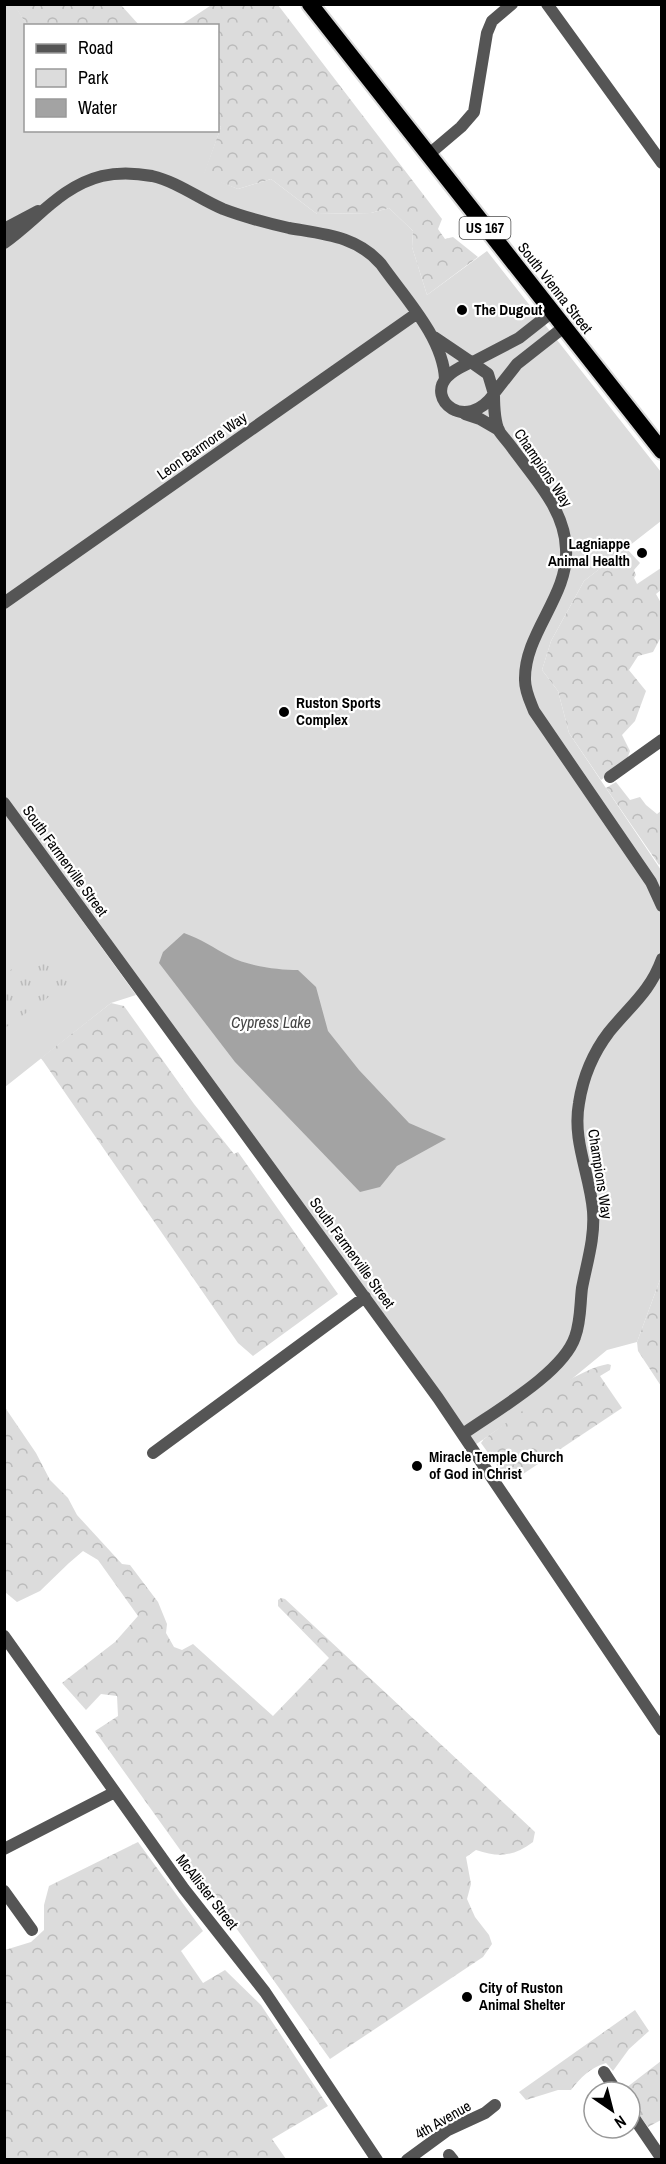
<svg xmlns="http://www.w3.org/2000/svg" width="666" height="2164" font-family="'Archivo Narrow',sans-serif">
<defs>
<pattern id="forest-crowns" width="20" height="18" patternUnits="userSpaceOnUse" patternTransform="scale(1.5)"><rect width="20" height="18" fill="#dcdcdc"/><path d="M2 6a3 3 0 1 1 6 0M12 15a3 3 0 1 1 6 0" fill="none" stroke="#bbb"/></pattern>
<pattern id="park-tufts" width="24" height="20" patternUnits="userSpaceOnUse" patternTransform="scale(1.5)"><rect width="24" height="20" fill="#dcdcdc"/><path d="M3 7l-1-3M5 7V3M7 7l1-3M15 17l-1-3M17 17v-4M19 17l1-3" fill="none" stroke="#bbb"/></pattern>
</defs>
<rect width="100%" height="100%" fill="#fff"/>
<path fill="#dcdcdc" d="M14 4 27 25 26 130H218V124L221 127 204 175 238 189 271 179 317 214 371 213 389 208 413 231 412 247 427 295 487 251 661 472V521L584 581 551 641 542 670 558 691 569 733 661 870V1277L637 1342 607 1350 573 1378 475 1445 451 1409 5 796 4 5Z
M4 813 136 995 111 1003 5 1087Z"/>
<path fill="url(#forest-crowns)" d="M213 4 278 5 442 219 438 229 445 239 453 237 478 257 427 295 412 247 413 231 389 208 371 213 317 214 271 179 238 189 203 176 221 127 218 124V26L181 25Z
M14 5H121L139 25H27Z
M626 548 640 563 634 570 636 575 634 578 637 584 661 568V590L656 594 661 603V637L653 652 638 656 629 670 646 691 635 721 622 735 630 751 626 762 601 780 569 733 558 691 542 670 551 641 584 581Z
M616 782 630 800 640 797 646 805 657 814 661 811V863L659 865 606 788Z
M111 1003 124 1006 194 1104 234 1154 238 1152 338 1294 253 1356 238 1343 41 1058Z
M661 1277 662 1386H661L638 1351 637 1342Z
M608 1364 611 1365 610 1370 600 1376 622 1408 514 1480 507 1479 481 1443 484 1439C515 1417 573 1370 608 1364Z
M4 1406 36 1453 50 1480 68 1498 77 1515 122 1564 130 1565 158 1602 167 1624 166 1633 174 1647 182 1650 193 1644 273 1716 329 1658 278 1606V1600L281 1598 285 1599 535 1832 533 1842C514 1856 500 1858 476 1850L466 1857 471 1884 467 1899 475 1917 489 1935 492 1944 483 1957 330 2059 95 1731 118 1716 117 1696 101 1694 86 1710 62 1683 115 1642 138 1616 98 1560 83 1551 69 1563 40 1591 17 1602 5 1592Z
M138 1842 203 1931 181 1951 203 1983 225 1970 261 2005 328 2106 272 2139 286 2159H5V1950L31 1942 44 1930V1905L49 1886Z
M635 2010 649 2031 629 2049 613 2071 606 2063C590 2068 581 2077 571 2090H558L526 2100 519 2092Z
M661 2061V2120L648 2127 630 2102V2092L622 2091Z"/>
<path fill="url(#park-tufts)" d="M44 946 48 947 70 979V982L5 1028V974Z"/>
<path fill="#a3a3a3" d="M184 933C201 939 214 948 229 956 247 966 278 970 298 970L316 987 328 1031 359 1070 409 1123 446 1139 397 1166 380 1187 360 1192 235 1062 159 963 163 952Z"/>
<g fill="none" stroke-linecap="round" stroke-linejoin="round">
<defs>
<path id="highway" d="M310 4 662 451"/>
</defs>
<use href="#highway" stroke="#dbdbdb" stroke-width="20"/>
<path stroke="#555" stroke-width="12" d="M547 4 662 163
M428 155 461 127 474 112 487 33 492 21 512 4
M4 229 38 211
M4 243C37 220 61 186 102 176 119 172 136 173 152 176 178 182 199 199 223 209 244 217 267 223 289 228 323 234 357 236 381 264 404 297 443 337 445 379
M434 337 471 362
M471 362 488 374 494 394C466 433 426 400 447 377 453 370 463 366 471 362Z
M473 362 519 338 552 312
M495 392 517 364 564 327
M494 394C494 406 494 420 499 431 503 437 509 443 513 449 535 479 565 510 566 549 569 596 524 633 525 680 525 691 530 701 534 711L651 882 662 906
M465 414 480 419 499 430
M4 603 416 314
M610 777 662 740
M4 803 438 1398 662 1730
M463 1434C494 1412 563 1373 575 1337 581 1321 580 1304 582 1288 587 1262 595 1238 593 1211 590 1174 572 1141 579 1103 583 1077 593 1053 609 1032 630 1006 650 992 662 959
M153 1453 365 1297
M4 1636 184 1889 265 1992 377 2160
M4 1849 115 1792
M4 1891 32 1930
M604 2072 617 2092
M630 2112 662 2159
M449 2155 453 2160
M407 2160 448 2130 485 2113 495 2105"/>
<use href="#highway" stroke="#000" stroke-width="16"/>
</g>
<g fill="#000" stroke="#fff" stroke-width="2">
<circle cx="462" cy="310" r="6"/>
<circle cx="642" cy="553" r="6"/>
<circle cx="284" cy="712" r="6"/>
<circle cx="417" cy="1466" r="6"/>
<circle cx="467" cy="1997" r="6"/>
</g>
<g text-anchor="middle" stroke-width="4.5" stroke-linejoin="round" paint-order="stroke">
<rect fill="#fff" stroke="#4c4c4c" stroke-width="1.5" x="459.5" y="217" width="51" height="22" rx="4.5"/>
<g font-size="14" font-weight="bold" fill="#000">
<text x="485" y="233">US 167</text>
</g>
<g font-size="15" fill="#000" stroke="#fff">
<text transform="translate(555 288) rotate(52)" y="5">South Vienna Street</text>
<text transform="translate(202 446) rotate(-35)" y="5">Leon Barmore Way</text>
<text transform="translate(543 468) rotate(56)" y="5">Champions Way</text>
<text transform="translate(65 861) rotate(54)" y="5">South Farmerville Street</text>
<text transform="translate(600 1174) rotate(81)" y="5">Champions Way</text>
<text transform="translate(352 1253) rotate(54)" y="5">South Farmerville Street</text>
<text transform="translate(207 1892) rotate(52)" y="5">McAllister Street</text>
<text transform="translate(443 2120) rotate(-30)" y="5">4th Avenue</text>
</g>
<g font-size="15" font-weight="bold" fill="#000" stroke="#fff" text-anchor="start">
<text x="474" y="315">The Dugout</text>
<text x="630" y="549" text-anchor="end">Lagniappe<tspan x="630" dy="17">Animal Health</tspan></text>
<text x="296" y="708">Ruston Sports<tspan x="296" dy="17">Complex</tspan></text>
<text x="429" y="1462">Miracle Temple Church<tspan x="429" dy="17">of God in Christ</tspan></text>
<text x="479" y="1993">City of Ruston<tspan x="479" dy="17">Animal Shelter</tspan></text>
</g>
<g font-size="16" font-style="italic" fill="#444" stroke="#fff">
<text x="271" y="1028">Cypress Lake</text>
</g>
</g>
<rect width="666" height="2164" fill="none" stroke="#000000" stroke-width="12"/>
<rect x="24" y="24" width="195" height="108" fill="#ffffff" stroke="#999999" stroke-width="1.5"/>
<rect x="36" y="44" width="30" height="9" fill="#555555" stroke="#999999" stroke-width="1.5"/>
<text x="78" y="54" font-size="18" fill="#000000">Road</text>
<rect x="36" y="69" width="30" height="18" fill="#dcdcdc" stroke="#999999" stroke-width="1.5"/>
<text x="78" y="84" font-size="18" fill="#000000">Park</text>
<rect x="36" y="99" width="30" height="18" fill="#a3a3a3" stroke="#999999" stroke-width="1.5"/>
<text x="78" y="114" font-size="18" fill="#000000">Water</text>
<g transform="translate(612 2110) rotate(145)"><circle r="28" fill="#ffffff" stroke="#999999" stroke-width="1.5"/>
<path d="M0-4.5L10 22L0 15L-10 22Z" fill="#000000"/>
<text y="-9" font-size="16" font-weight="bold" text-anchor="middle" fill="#000000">N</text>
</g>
</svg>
